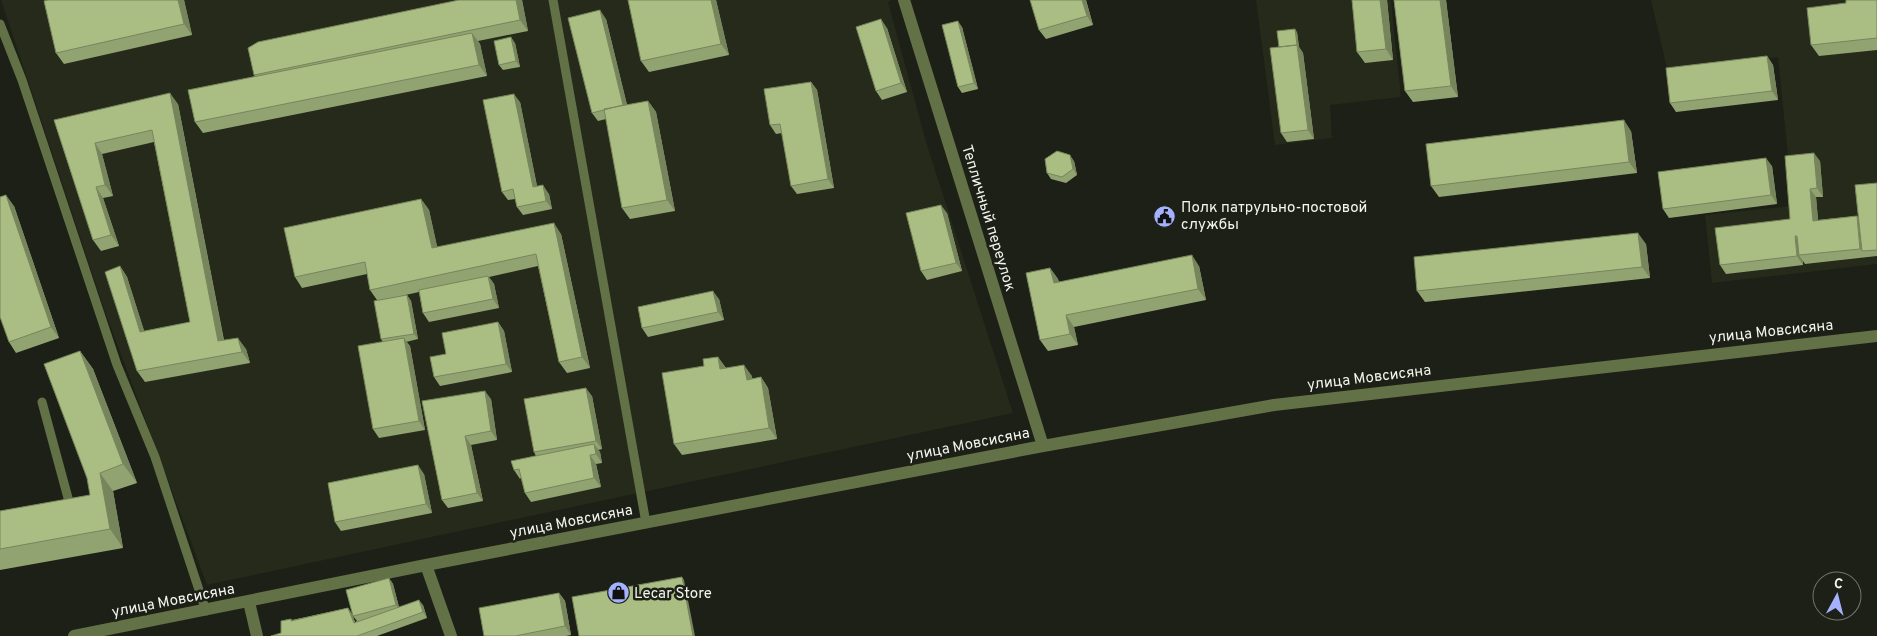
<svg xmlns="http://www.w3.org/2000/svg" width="1877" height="636" font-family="Overpass,sans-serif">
<rect width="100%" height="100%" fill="#1c2016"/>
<path fill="#252a1a" d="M1 0H892L888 2 927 145 1013 413 207 585 104 309Z
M1256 0H1391L1401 97 1330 105 1332 138 1275 145Z
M1651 0H1877V264L1712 283 1705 215 1793 206 1778 57 1668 73Z"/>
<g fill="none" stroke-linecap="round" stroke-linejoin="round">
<path stroke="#637147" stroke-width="9" d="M553 0 646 523
M0 24 22 80 117 365 155 457 206 611
M42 402 71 509"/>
<path stroke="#637147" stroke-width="12" d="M904 0 1043 446
M426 565 451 636
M249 602 257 636
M74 636 426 565 1043 446 1274 405 1877 336"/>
</g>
<path fill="#92a372" d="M184 0 192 35 64 64 56 53Z
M459 0H522L528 31 478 41 480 44 487 76 203 133 195 122 255 76 254 75Z
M716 0 729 55 649 72 641 61Z
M1086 0 1093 25 1046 39 1039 30Z
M1352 0H1387L1393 60 1365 63 1357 52Z
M1394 0H1446L1458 97 1413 102 1405 91Z
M1877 0V50L1819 56 1811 45 1846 3Z
M606 19 627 105 648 101 656 112 675 211 630 219 622 208 606 119 598 121 592 113Z
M962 27 978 89 962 93 958 87Z
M887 28 907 92 882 100 876 91Z
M1297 32 1299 47 1303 53 1314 139 1287 142 1281 133 1279 47Z
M515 43 520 67 503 70 499 65Z
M1767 56 1773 65 1778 100 1676 112 1670 103Z
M811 82 817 90 834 188 797 194 791 186 782 133 776 134 770 125Z
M520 102 537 186 549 194 552 209 523 215 517 207 515 199 508 200 502 192Z
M178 104 224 340 246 349 250 363 145 382 137 371 120 266 127 277 144 331 190 322 154 142 102 154 113 196 103 198 119 246 101 251 93 240 54 120Z
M1631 131 1637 173 1439 197 1431 186Z
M1074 161 1077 175 1066 183 1051 179 1047 173Z
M1820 161 1823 197H1816L1818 220 1857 216 1859 219 1877 183V256L1805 264 1803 261V265L1726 274 1720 265 1790 219Z
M1772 166 1777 204 1669 218 1663 209Z
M421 199 429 210 437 247 561 234 590 368 567 373 559 362 538 266 489 277 494 284 499 308 429 322 423 313 419 292 392 298 407 295 411 301 418 339 406 342 410 346 425 430 379 438 373 429 383 342 381 339 377 300 370 290 367 274 302 288 295 277Z
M14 206 59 338 16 353 9 342Z
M947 213 962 271 927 280 921 271Z
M1646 244 1650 278 1425 302 1417 291Z
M1199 266 1206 300 1074 327 1078 345 1048 351 1040 340 1050 268 1058 279 1059 282Z
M719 299 724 320 648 337 642 328Z
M498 322 504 331 512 372 440 386 434 377 446 354Z
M80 351 93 369 137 483 113 491 123 548 0 570V511L90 495Z
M718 357 726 368 752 376V379L761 377 768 388 777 439 682 455 674 444 704 366Z
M592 396 602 449 598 450 600 452 602 463 596 464 601 487 531 502 525 493 521 478 520 479 514 470 536 456 534 452Z
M491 399 497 440 471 445 483 501 448 508 442 500 422 401Z
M424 474 432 513 341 531 335 522Z
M389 578 393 584 399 607 423 605 427 618 377 636H271L281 633 291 619 292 620 348 608 352 614 355 622 357 621 353 616Z
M559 593 565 601 571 635 566 636H484Z"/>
<path fill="#77855c" d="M178 0H184L192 35 184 24Z
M516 0H522L528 31 520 20Z
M711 0H716L729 55 721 44Z
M1082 0H1086L1093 25 1087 16Z
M1380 0H1387L1393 60 1386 49Z
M1440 0H1446L1458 97 1451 86Z
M600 10 606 19 629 113 623 105Z
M881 19 887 28 907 92 901 83Z
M958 21 962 27 978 89 974 83Z
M1295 29 1297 32 1299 47 1303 53 1314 139 1308 130Z
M472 33 480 44 487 76 479 65Z
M511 37 515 43 520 67 516 61Z
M1767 56 1773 65 1778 100 1772 91Z
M811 82 817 90 834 188 828 179Z
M170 93 178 104 226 352 218 341Z
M514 94 520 102 539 196 533 187Z
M648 101 656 112 675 211 667 200Z
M1624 120 1631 131 1637 173 1629 162Z
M95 143 102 154 113 196 105 185Z
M1814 153 1820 161 1823 197 1817 188Z
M1070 155 1074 161 1077 175 1073 169Z
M1766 158 1772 166 1777 204 1771 195Z
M543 185 549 194 552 209 546 201Z
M96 187 103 198 119 246 111 235Z
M1810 189 1816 197 1819 230 1813 221Z
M6 195 14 206 59 338 51 327Z
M421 199 429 210 440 259 432 248Z
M941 205 947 213 962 271 956 263Z
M1857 216 1863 225 1862 251 1860 249Z
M554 223 561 234 590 368 582 357Z
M1638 233 1646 244 1650 278 1642 267Z
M1795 236 1801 244 1799 255 1803 261V265L1797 256Z
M1192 255 1199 266 1206 300 1198 289Z
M120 266 127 277 148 343 140 332Z
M1050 268 1058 279 1061 294 1054 283Z
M488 276 494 284 499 308 493 299Z
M713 291 719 299 724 320 718 312Z
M407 295 411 301 418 339 414 334Z
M1066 315 1074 327 1078 345 1070 334Z
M498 322 504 331 512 372 506 364Z
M238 338 246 349 250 363 242 352Z
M404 338 410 346 425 430 419 421Z
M80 351 93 369 137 483 123 464Z
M718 357 725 368 728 380 720 369Z
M744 365 752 376 754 391 747 380Z
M761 377 768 388 777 439 769 428Z
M586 388 592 396 602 449 596 441Z
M485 391 491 399 497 440 491 431Z
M465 436 471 445 483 501 477 493Z
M594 444 600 452 602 463 596 454Z
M590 455 596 464 601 487 594 478Z
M418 465 424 474 432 513 426 504Z
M100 473 113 491 123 548 110 529Z
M682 577 684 580 695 636H693Z
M389 578 393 584 400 611 396 605Z
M559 593 565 601 571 635 565 626Z
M419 600 423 605 427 618 423 612Z
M348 608 352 614 358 629 354 623Z"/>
<path fill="#aabe84" stroke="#77855c" d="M48 0H178L184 24 56 53 44 1Z
M459 0H516L520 20 254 75 248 48 258 42Z
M628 0H711L721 44 641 61Z
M1030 0H1082L1087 16 1039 30Z
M1352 0H1380L1386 49 1357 52Z
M1394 0H1440L1451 86 1405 91Z
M1846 0H1877V38L1811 45 1807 8 1846 3Z
M600 10 623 105 592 113 568 18Z
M881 19 901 83 876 91 856 27Z
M958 21 974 83 958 87 942 25Z
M1295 29 1297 45 1279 47 1277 31Z
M472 33 479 65 195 122 188 90Z
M511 37 516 61 499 65 494 41Z
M1297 45 1308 130 1281 133 1270 48Z
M1767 56 1772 91 1670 103 1666 68Z
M811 82 828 179 791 186 780 124 770 125 764 89Z
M170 93 218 341 238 338 242 352 137 371 105 272 120 266 140 332 190 322 152 130 95 143 105 185 96 187 111 235 93 240 54 120Z
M514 94 533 187 543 185 546 201 517 207 513 189 502 192 483 100Z
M648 101 667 200 622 208 604 109Z
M1624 120 1629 162 1431 186 1426 144Z
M1057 151 1070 155 1073 169 1062 177 1047 173 1045 159Z
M1814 153 1817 188 1810 189 1813 221 1857 216 1860 249 1799 255 1797 236H1795L1797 256 1720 265 1715 228 1790 219 1785 156Z
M1766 158 1771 195 1663 209 1658 172Z
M1877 183V250L1862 251 1855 185Z
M6 195 51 327 9 342 0 317V197Z
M421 199 432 248 554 223 582 357 559 362 536 254 370 290 365 262 295 277 284 228Z
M941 205 956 263 921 271 906 213Z
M1638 233 1642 267 1417 291 1414 257Z
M1192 255 1198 289 1066 315 1070 334 1040 340 1026 273 1050 268 1054 283Z
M488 276 493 299 423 313 419 290Z
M713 291 718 312 642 328 638 307Z
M407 295 414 334 381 339 374 301Z
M498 322 506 364 434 377 430 357 446 354 442 333Z
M404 338 419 421 373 429 358 346Z
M80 351 123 464 100 473 110 529 0 549V511L90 495 87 478 44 364Z
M718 357 720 369 744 365 747 380 761 377 769 428 674 444 662 373 704 366 703 359Z
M586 388 596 441 534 452 524 399Z
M485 391 491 431 465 436 477 493 442 500 422 401Z
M594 444 596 454 590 455 594 478 525 493 519 469 514 470 511 461Z
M418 465 426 504 335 522 328 483Z
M682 577 693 636H579L572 597Z
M389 578 396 605 353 616 346 590Z
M559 593 565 626 515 636H484L479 608Z
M419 600 423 612 357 636H271L281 633V621L291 619V621L348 608 354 623Z"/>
<defs>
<symbol id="civic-disc" viewBox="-11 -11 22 22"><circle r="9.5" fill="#a4b1fc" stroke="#1c2016"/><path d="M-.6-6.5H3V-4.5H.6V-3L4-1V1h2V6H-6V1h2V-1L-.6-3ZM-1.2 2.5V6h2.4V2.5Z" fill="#111"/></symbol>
<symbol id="shop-disc" viewBox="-11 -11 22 22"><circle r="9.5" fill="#a4b1fc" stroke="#1c2016"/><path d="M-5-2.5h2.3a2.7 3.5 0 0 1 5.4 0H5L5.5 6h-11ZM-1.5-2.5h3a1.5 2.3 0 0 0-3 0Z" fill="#111"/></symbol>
</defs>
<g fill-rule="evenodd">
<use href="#civic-disc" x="1152" y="204" width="25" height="25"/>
<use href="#shop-disc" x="606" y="580" width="25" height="25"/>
</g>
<g text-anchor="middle" stroke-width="5" stroke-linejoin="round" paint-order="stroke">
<g font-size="15" fill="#f3f5ee" stroke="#1c2016" text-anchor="start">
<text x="1181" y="212">Полк патрульно-постовой<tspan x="1181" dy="17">службы</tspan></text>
<text x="634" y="598">Lecar Store</text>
</g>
<g font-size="15" fill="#f3f5ee" stroke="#1c2016">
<text transform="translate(989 218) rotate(73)" y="5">Тепличный переулок</text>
<text transform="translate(1771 331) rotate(-6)" y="5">улица Мовсисяна</text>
<text transform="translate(1369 377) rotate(-7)" y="5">улица Мовсисяна</text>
<text transform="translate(968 444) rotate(-11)" y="5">улица Мовсисяна</text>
<text transform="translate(571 521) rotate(-11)" y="5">улица Мовсисяна</text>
<text transform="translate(173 600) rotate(-11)" y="5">улица Мовсисяна</text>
</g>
</g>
<g transform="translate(1837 596) rotate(7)"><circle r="24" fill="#1c2016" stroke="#72756c"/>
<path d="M0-4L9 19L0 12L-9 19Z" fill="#a4b1fc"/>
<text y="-8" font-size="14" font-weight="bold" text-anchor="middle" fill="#f3f5ee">С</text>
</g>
</svg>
